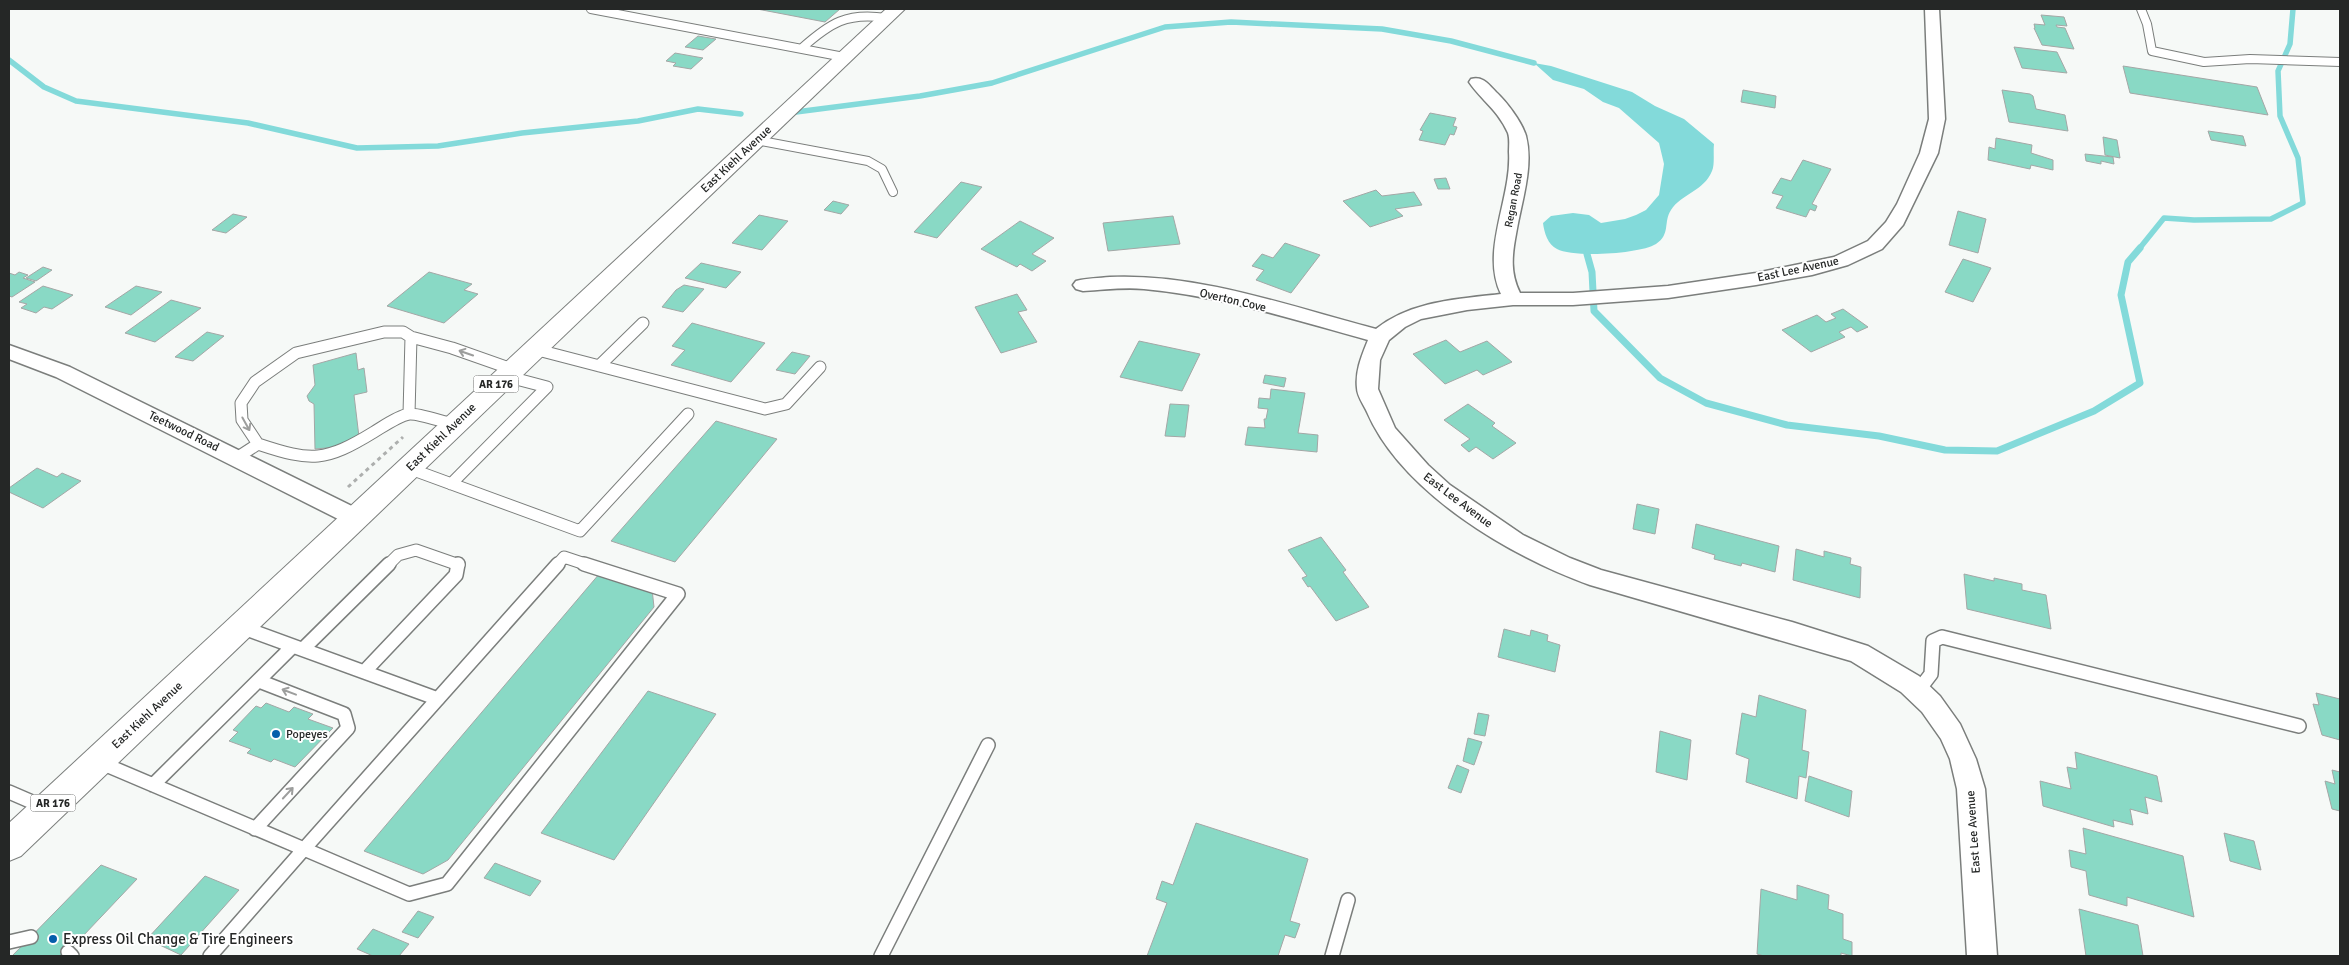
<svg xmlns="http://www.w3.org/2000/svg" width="2349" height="965" font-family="Signika,sans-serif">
<rect width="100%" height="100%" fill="#f6f9f7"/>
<path fill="#83dada" d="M1534 63 1551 66 1632 92 1655 106 1684 119 1714 144C1713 152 1715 164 1712 171 1704 191 1681 194 1671 210 1663 222 1671 234 1656 244 1640 254 1573 258 1557 249 1548 245 1544 232 1543 223L1551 216 1573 213 1589 215 1601 223 1625 219 1636 215 1646 210 1659 195 1664 164 1659 143 1619 108 1603 102 1584 89 1553 80Z"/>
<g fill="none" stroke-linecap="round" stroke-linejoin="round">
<path stroke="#83dada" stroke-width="5.5" d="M9 60 44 87 76 101 248 123 357 148 438 146 522 133 638 121 698 109 741 114
M796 112 920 96 992 83 1165 27 1231 22 1382 29 1451 41 1534 63
M2139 249 2164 218 2194 220 2271 219 2303 203 2298 158 2280 116 2278 71 2290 44 2293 9"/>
<path stroke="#83dada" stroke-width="7" d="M1587 254 1592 272 1594 311 1660 378 1706 403 1787 425 1879 436 1945 450 1997 451 2094 411 2140 383 2121 295 2128 262 2140 248"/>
</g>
<path fill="#89d9c5" stroke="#a4a7a6" d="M757 9H840L825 22Z
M2041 15 2064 17 2067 26 2056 25 2057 27 2065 28 2074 49 2042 45 2034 28H2035L2034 24 2045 25Z
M698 36 716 39 703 50 685 47Z
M2014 47 2057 52 2067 73 2022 68Z
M675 53 703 58 691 69 673 66 676 63 666 61Z
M2123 66 2257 87 2268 115 2130 93Z
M1743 90 1776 96 1775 108 1741 102Z
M2002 90 2030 94 2033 96 2036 109 2065 115 2068 131 2009 122Z
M1430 113 1456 118 1453 126 1457 127 1454 135 1450 134 1445 145 1419 140 1423 131 1420 130Z
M2208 131 2243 136 2246 146 2211 140Z
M2103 137 2117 140 2120 158 2105 155Z
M1996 138 2032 145 2031 153 2053 160V170L2031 165 2030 169 1988 160 1989 147 1995 149Z
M2085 154 2113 157 2114 164 2101 161V164L2086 161Z
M1803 160 1831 169 1812 204 1817 206 1815 211 1810 209 1806 217 1776 208 1783 196 1772 193 1781 178 1791 181Z
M1446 178 1450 189H1438L1434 179Z
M961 182 982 187 937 238 914 232Z
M1376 190 1382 196 1414 192 1422 205 1395 209 1403 216 1370 227 1343 201Z
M833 201 849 205 841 214 824 210Z
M1958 211 1986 219 1978 253 1949 245Z
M233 214 247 217 226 233 212 230Z
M759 215 788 221 762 250 732 243Z
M1173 216 1180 244 1108 251 1103 223Z
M1020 221 1054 238 1032 254 1046 261 1032 271 1020 264 1017 267 981 249Z
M1285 243 1320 255 1291 293 1256 280 1264 270 1252 266 1262 254 1273 258Z
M1963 259 1991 268 1973 302 1945 292Z
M701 263 741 272 726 288 685 278Z
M43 267 52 270 36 281 26 278Z
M19 272 28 275 23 278 35 282 12 297 9 296V273L15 275Z
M429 272 472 284 464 290 478 294 444 323 387 306Z
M684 285 704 289 683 312 662 307 676 290Z
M43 286 73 295 52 309 44 307 36 313 21 308 27 304 19 302Z
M136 286 162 292 131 315 105 307Z
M1017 294 1027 310 1018 312 1037 342 1001 353 975 307Z
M171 300 201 308 155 342 125 333Z
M1843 309 1868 327 1857 332 1851 327 1839 332 1845 337 1811 352 1782 330 1817 315 1826 322 1836 318 1831 314Z
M692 323 765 343 731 382 671 365 685 350 672 346Z
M207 332 224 336 193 361 175 357Z
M1446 340 1460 352 1487 341 1512 362 1483 375 1477 370 1445 384 1413 354Z
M1139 341 1200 354 1182 391 1120 377Z
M792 352 810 356 795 374 776 370Z
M356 353 358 370 364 368 367 392 354 395 359 437 337 447 315 449 314 404 309 401 307 396 315 385 313 365Z
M1265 375 1286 378 1284 387 1263 383Z
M1271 389 1305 393 1298 433 1318 435 1317 452 1245 445 1248 427 1265 428 1264 419H1266L1268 409 1258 408 1259 398 1270 399Z
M1170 404 1189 405 1185 437 1165 436Z
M1468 404 1495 423 1492 426 1516 443 1493 459 1476 447 1469 452 1461 445 1470 439 1444 420Z
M716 421 777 439 675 562 611 541Z
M37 468 57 477 62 473 81 481 43 508 9 492V488Z
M1637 504 1659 509 1655 534 1633 529Z
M1696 524 1779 546 1775 572 1742 563 1741 566 1714 559 1715 555 1692 548Z
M1321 537 1346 570 1343 572 1369 607 1336 621 1310 586 1308 587 1302 578 1307 576 1288 550Z
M1796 549 1824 557V551L1851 558 1850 564 1861 567 1860 598 1793 580Z
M600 573 652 589 654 607 448 860 423 874 364 851Z
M1964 574 1994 581V578L2022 584V590L2046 595 2051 629 1967 609Z
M1504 629 1530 636 1531 630 1548 635 1547 641 1560 645 1555 672 1498 657Z
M648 691 716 714 614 860 541 833Z
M2316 693 2340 699V740L2322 735 2313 704 2319 705Z
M1759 695 1806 710 1802 750 1809 752 1806 778 1799 776 1797 799 1746 782 1749 759 1736 754 1742 713 1756 717Z
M266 703 289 712 294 707 313 714 308 719 333 728 295 767 274 759 271 762 247 753 251 749 229 741 238 732 233 730 256 706 261 708Z
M1478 713 1489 715 1485 736 1474 734Z
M1660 731 1691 740 1687 780 1656 772Z
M1468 738 1482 742 1474 765 1463 761Z
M2075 752 2157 776 2162 802 2145 797 2148 814 2130 809 2133 825 2113 820 2114 827 2043 806 2040 781 2071 789 2067 767 2077 769Z
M1457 765 1469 770 1461 793 1448 788Z
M2332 770 2340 772V811L2332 809 2325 781 2335 784Z
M1809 776 1852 791 1849 817 1805 801Z
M1196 823 1308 859 1290 921 1300 924 1295 938 1285 935 1278 956H1147L1167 903 1156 899 1162 881 1173 885Z
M2083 828 2183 856 2194 917 2127 897V906L2089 895 2086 871 2071 867 2069 850 2086 854Z
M2224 833 2254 841 2261 870 2230 861Z
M495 863 541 881 530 896 484 878Z
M101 865 137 879 64 956H9H12Z
M205 876 239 890 181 955 147 939Z
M1797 885 1829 895 1828 909 1843 914V939L1852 942V956L1841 953V956H1764L1757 954 1761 889 1797 900Z
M2079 909 2138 925 2143 956H2086Z
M418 911 434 917 418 938 402 932Z
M373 929 409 944 399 956H373L357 949Z"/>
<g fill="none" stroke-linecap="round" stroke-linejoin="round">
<defs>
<path id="lane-far2" d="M591 9 844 57
M2141 9 2147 24 2152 51 2204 62 2250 59 2340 62
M802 48C830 23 847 12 886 18
M756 140 868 161 882 169 893 192"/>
<path id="lane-far1" d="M534 349 765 409 786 404 820 367
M599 366 643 323
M409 414 411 337
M454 424C443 422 418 413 409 414 398 416 384 426 374 432 325 462 312 462 258 444L242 420 241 403 255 382 296 353 384 332H403L411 337 452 348 512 369
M238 457 258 444
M408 468 580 531 688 414
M451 484 547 387 505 376
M388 565 398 555 416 550 459 565
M557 565 564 557 588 565"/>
<path id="lane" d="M241 627 438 699
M303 649 389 564
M364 672 456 575 458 564
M1918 691 1931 674 1933 641 1942 637 2299 726
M99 762 304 849
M153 785 293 646
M9 792 46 808
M255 829 348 728 344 714 259 681
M304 849 409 894 447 884 678 594 584 564
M304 849 558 564
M9 942 31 937
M68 952 72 956
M210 956 304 849
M881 956 988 745
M1332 956 1348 900"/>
<path id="street" d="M1925 9H1939L1945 119 1938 153 1903 225 1882 249 1848 265 1812 275 1756 285 1668 298 1573 305H1513L1467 310 1421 319 1405 327 1389 340 1380 360 1378 389 1395 428 1428 465 1450 485 1523 535 1570 558 1601 570 1792 622 1868 646 1919 676 1940 696 1960 724 1976 759 1985 789 1997 956H1967L1957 789 1950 759 1941 739 1922 712 1901 692 1851 661 1590 585C1510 556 1402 493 1367 412 1364 405 1357 396 1357 388 1355 371 1362 355 1368 340 1295 320 1221 296 1144 289 1124 287 1103 290 1083 291L1076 289 1073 285 1076 281C1087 278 1099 278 1110 277 1200 273 1291 307 1376 329 1411 301 1458 299 1501 294 1480 251 1512 198 1509 152 1509 146 1510 139 1508 133 1498 110 1482 101 1469 82L1471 79C1483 76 1488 84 1496 92 1506 101 1522 122 1526 136 1534 167 1521 203 1516 234 1512 255 1510 273 1520 293H1573L1668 286 1756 273 1834 257 1868 241 1886 222 1897 204 1920 153 1929 119Z
M9 345 70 367 364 512 368 518 364 524 356 527 348 524 56 377 9 359Z"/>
<path id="primary" d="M886 9H905L21 856 9 861V823Z"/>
</defs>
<use href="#lane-far2" stroke="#7b7e7c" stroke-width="10"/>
<use href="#lane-far1" stroke="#7b7e7c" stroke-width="13"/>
<use href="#lane" stroke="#7b7e7c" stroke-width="16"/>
<use href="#street" stroke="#7b7e7c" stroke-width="3"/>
<use href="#primary" stroke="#7b7e7c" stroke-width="2"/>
<path stroke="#adafae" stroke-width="3" stroke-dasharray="4 4" stroke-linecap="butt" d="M348 487 403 437"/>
<use href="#lane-far2" stroke="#fff" stroke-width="8"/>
<use href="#lane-far1" stroke="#fff" stroke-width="11"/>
<use href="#lane" stroke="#fff" stroke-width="13"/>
<use href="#street" fill="#fff" fill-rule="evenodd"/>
<use href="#primary" fill="#fff" fill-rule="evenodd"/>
</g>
<defs><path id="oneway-shaft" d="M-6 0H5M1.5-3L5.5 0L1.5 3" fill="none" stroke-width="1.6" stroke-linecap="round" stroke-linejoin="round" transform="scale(1.25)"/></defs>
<g stroke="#9d9e9d">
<use href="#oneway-shaft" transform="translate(466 353) rotate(-161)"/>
<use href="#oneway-shaft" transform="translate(246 424) rotate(61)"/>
<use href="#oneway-shaft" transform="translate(289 692) rotate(-159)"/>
<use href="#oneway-shaft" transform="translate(288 793) rotate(-47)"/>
</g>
<g fill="#055eab" stroke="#fff" stroke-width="2">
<circle cx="276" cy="734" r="5"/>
<circle cx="53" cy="939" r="5"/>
</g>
<g text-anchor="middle" stroke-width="4" stroke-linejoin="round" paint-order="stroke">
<g font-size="11" fill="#252726" stroke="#fff">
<text transform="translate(1513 200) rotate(-79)" y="4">Regan Road</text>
</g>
<g fill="#fff" stroke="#666867" stroke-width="1">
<rect x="473.5" y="375.5" width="45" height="17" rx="4"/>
<rect x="30.5" y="794.5" width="45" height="17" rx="4"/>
</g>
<g font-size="11" font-weight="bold" fill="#252726">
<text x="496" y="388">AR 176</text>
<text x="53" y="807">AR 176</text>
</g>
<g font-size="12" fill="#252726" stroke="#fff">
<text transform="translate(736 159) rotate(-43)" y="4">East Kiehl Avenue</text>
<text transform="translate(1798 269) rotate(-12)" y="4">East Lee Avenue</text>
<text transform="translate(1233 300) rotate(13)" y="4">Overton Cove</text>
<text transform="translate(184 431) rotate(26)" y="4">Teetwood Road</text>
<text transform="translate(441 437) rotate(-44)" y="4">East Kiehl Avenue</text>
<text transform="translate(1458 500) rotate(37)" y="4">East Lee Avenue</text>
<text transform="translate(147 715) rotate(-43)" y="4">East Kiehl Avenue</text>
<text transform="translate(1973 832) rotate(-94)" y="4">East Lee Avenue</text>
</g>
<g font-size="12" fill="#252726" stroke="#fff" text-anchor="start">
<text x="286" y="738">Popeyes</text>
</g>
<g font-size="15" fill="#252726" stroke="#fff" text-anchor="start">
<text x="63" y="944">Express Oil Change &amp; Tire Engineers</text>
</g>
</g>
<rect width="2349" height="965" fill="none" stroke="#252726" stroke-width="20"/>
</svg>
